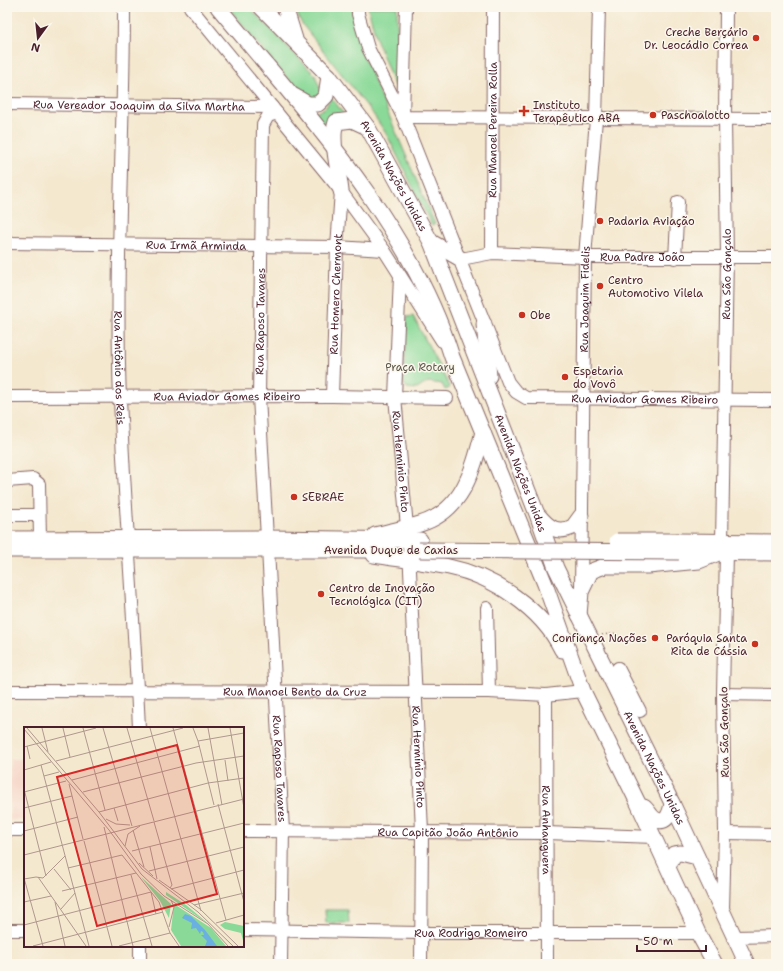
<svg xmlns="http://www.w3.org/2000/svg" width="783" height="971" font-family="'Shantell Sans',sans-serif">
<rect width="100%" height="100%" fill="#fbf7ec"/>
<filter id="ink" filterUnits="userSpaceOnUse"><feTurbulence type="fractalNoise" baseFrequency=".025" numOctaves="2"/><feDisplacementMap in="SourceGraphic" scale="8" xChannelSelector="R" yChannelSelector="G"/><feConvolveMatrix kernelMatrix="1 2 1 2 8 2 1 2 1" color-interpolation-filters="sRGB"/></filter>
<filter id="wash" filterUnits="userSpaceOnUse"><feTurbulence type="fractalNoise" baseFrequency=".012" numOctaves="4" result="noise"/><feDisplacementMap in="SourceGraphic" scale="16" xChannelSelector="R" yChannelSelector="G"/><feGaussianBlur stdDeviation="0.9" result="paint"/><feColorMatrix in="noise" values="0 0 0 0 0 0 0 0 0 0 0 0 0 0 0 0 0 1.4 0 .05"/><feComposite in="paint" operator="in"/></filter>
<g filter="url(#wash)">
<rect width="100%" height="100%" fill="#f4e8cf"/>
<path fill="#f5d2c3" d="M10 759H25V820H10Z"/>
<path fill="#8ad998" stroke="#6a7c62" d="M228 7H249L315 75 321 91 314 99C293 92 245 27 228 7Z
M297 7H352L360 47 435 224 432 226 387 135 373 114 302 24 296 11Z
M368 7H397L398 84 394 85 376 38Z
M331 97 346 117 332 120 325 128 312 115 326 107Z
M413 316 450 387 445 390 442 384 428 382 417 389 407 388 403 382 407 317Z
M325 910H348L349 923H326Z"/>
</g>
<g filter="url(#ink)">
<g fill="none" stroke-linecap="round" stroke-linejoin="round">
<defs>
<g id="minor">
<path id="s1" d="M124 7C124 137 115 268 120 399 125 508 134 618 139 728"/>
<path d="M190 7 341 191 384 250 442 341"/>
<path id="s2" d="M358 7V14L368 48 403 117 508 382 516 392 526 398 776 400"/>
<path d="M406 7 403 117 776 119"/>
<path id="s3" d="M7 104 272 107"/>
<path id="s4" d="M7 243 337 247 384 250"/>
<path id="s5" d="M492 253 493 7"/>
<path d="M675 258 678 202"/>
<path id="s6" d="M461 259 492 253 585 257H776"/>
<path id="s7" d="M400 276 395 397 407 527"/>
<path id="s8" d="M332 396 337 247 341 191"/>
<path id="s9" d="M7 397 332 396 447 398"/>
<path d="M7 481 33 479 39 484 40 539"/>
<path d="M7 515H39"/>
<path id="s10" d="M267 538 259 397 263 125 268 116 277 113"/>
<path id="s11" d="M722 542 727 257 725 119 726 7"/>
<path id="s12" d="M268 549 283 831 281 964"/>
<path id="s13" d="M409 549 422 831 421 964"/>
<path id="s14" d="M581 591 585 257 596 119 599 7"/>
<path d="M487 608 489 692"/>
<path d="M618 668 640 711"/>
<path id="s15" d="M7 691 489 692 546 695 583 691"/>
<path d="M723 694 776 695"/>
<path id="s16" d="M546 695 547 964"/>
<path d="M7 830H25"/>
<path id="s17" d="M243 831 547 833 654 837"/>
<path d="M725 833 776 834"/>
<path d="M723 910 725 833 723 694 726 552"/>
<path d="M7 930H25"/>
<path id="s18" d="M243 930 421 933H698"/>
<path d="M735 937 776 936"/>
<path d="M140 964V946"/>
</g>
<g id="major">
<path d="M218 7C305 112 411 225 452 357L545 584 583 691 637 801 698 933 715 964"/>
<path id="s19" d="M261 7 329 76 368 128 431 242 537 514 556 568 672 803 747 964"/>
<path d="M285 7 295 39"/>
<path d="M294 96 308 104H318L326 96 329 76"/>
<path d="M341 191C339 172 330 139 336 122L352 120 367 127"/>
<path d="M431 242 461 259"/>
<path d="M484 324 489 376"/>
<path d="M539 516C549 528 557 534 573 527L581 516"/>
<path d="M375 535C390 531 406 528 420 524 463 511 473 470 483 432"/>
<path d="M7 539 267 538 420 540"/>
<path d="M678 541 776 542"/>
<path d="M7 550H388"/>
<path d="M679 552 776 553"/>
<path d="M374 555C399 559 425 562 449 567 493 576 542 609 562 650"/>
<path d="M579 615 581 592 591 571 605 566H648L699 561 721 552"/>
<path d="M644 807C648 810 651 817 655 819 667 826 671 811 672 803"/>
<path d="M668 867 674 854 681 853 697 857"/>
</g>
</defs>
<use href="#minor" stroke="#866564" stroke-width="14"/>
<use href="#major" stroke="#866564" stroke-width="17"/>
<path stroke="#866564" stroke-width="1.5" stroke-dasharray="1 3" stroke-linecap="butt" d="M602 635 617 633V637L647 638"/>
<use href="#minor" stroke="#fff" stroke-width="12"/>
<use href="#major" stroke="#fff" stroke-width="15"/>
<defs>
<path id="major-bridge" d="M617 541H678
M419 550 679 552"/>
</defs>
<use href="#major-bridge" stroke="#866564" stroke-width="17" stroke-linecap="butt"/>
<use href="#major-bridge" stroke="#fff" stroke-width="15"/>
</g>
</g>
<g fill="#c8321e" stroke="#fbf7ec" stroke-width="1.5">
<circle cx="756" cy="38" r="4"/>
<path d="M522 105h4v4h4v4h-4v4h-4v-4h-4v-4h4z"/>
<circle cx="653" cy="115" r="4"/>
<circle cx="600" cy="221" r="4"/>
<circle cx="600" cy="286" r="4"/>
<circle cx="522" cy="315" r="4"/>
<circle cx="565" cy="377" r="4"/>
<circle cx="294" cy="497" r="4"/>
<circle cx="321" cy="594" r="4"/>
<circle cx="655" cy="638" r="4"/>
<circle cx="755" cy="644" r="4"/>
</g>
<g text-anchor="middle" stroke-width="3" stroke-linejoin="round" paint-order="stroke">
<g font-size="11" fill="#4a1f2b" stroke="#fbf7ec" text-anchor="start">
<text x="748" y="36" text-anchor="end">Creche Berçário<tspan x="748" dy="13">Dr. Leocádio Correa</tspan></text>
<text x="533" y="109">Instituto<tspan x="533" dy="13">Terapêutico ABA</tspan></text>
<text x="661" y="119">Paschoalotto</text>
<text x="608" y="225">Padaria Aviação</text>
<text x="608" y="284">Centro<tspan x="608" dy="13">Automotivo Vilela</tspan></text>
<text x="530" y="319">Obe</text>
<text x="573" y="375">Espetaria<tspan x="573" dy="13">do Vovô</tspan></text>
<text x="302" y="501">SEBRAE</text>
<text x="329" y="592">Centro de Inovação<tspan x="329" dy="13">Tecnológica (CIT)</tspan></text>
<text x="647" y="642" text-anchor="end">Confiança Nações</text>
<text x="747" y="642" text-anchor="end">Paróquia Santa<tspan x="747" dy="13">Rita de Cássia</tspan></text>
</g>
<g font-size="11" fill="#4a1f2b" stroke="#fbf7ec">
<text dy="4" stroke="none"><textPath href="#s3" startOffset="132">Rua Vereador Joaquim da Silva Martha</textPath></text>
<text dy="4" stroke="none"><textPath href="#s5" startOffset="123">Rua Manoel Pereira Rolla</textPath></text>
<text dy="4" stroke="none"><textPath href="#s19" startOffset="216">Avenida Nações Unidas</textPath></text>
<text dy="4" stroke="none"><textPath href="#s4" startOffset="189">Rua Irmã Arminda</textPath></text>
<text dy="4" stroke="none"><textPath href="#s6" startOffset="182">Rua Padre João</textPath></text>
<text dy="4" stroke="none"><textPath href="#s11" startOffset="268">Rua São Gonçalo</textPath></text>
<text dy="4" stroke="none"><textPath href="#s8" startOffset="102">Rua Homero Chermont</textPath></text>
<text dy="4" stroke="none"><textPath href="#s14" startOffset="292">Rua Joaquim Fidelis</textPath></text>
<text dy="4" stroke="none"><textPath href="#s10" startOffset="217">Rua Raposo Tavares</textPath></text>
<text dy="4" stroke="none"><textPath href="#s1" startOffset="361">Rua Antônio dos Reis</textPath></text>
<text dy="4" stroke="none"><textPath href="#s9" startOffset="220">Rua Aviador Gomes Ribeiro</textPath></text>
<text dy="4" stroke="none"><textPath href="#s2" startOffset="548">Rua Aviador Gomes Ribeiro</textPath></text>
<text dy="4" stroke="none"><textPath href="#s7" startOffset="186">Rua Herminio Pinto</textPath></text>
<text dy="4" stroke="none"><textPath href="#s19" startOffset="540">Avenida Nações Unidas</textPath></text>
<text x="391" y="554">Avenida Duque de Caxias</text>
<text dy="4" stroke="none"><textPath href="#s15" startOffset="288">Rua Manoel Bento da Cruz</textPath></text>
<text transform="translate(724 732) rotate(-91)" y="4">Rua São Gonçalo</text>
<text dy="4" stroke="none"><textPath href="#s13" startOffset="208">Rua Hermínio Pinto</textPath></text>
<text dy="4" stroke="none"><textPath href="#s19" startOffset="864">Avenida Nações Unidas</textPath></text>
<text dy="4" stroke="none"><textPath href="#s12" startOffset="220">Rua Raposo Tavares</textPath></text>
<text dy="4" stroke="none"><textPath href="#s16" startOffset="135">Rua Anhanguera</textPath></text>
<text dy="4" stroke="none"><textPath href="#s17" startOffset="205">Rua Capitão João Antônio</textPath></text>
<text dy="4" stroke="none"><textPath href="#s18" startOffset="228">Rua Rodrigo Romeiro</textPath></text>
</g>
<g font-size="11" fill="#5d574c" stroke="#fbf7ec">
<text x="420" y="371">Praça Rotary</text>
</g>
</g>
<g transform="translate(24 727)">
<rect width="220" height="220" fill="#f4e8cf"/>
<path d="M117 150 147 177 145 191 136 174ZM142 165 162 178 186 198 142 168ZM150 177 187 201 202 219H157L147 203ZM201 195 220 199V217L217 206 201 202 196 198Z" fill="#8ad998"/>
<path d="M161 187 167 189 181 203 193 219H181L183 214 177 208H180L179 205 177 204 176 207 172 201 167 202 168 196 158 191Z" fill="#6ab1e1"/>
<path fill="none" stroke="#b0988d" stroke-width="1" d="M3 1 75 85 118 142 174 185 209 219M18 1 24 25M39 1 46 30M59 1 81 83M79 1 108 99M103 1 130 94M126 1 177 184M149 1 202 193M169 1 174 14 190 78M184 1 198 78M206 1 220 81M0 2 85 103 117 147 140 169 184 197 204 219M174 14 220 6M3 19 6 32M0 20 72 1M201 33 204 54M32 34 159 1M17 38 65 219M0 43 27 35M20 49 35 45M48 53 176 19M45 57 59 112M0 62 22 149M0 65 42 54M59 65 172 36 220 29M194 77 220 175M0 81 48 69M90 81 94 94M75 85 184 56 220 51M82 92 92 97 106 98M130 95 148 158 146 161M80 100 109 219M109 103 120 140M0 104 54 90M60 114 88 219M101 119 104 107 116 99M126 120 133 152M108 124 220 96M0 128 220 72M115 136 129 149M44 141 98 128 135 175 146 206 155 219M30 142 47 163M125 144 220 120M107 148 128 219M14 150 62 219M0 151 19 219M0 152 12 150 19 151 41 129M135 153 176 182 214 219M147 162 220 143M38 164 112 146M0 175 27 169M31 175 41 219M170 178 220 166M37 182 51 166M192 196 220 188M0 198 127 165 132 187M145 200 150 180 147 173M9 219 139 185M95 219 146 206"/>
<path fill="#d62828" fill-opacity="0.15" stroke="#d62828" stroke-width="2" d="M153 18 193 167 73 199 33 50Z"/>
<rect width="220" height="220" fill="none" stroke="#4a1f2b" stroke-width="2"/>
</g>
<rect width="783" height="971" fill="none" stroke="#fbf7ec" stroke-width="24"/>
<g transform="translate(38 38) rotate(195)" stroke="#fbf7ec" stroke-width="3" paint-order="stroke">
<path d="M0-3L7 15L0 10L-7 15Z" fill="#4a1f2b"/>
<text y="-6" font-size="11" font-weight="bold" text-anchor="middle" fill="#4a1f2b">N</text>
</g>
<path d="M637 945v6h69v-6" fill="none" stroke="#4a1f2b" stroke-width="2"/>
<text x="643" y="945" font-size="12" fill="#4a1f2b" stroke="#fbf7ec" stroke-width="3" paint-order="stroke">50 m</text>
</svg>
